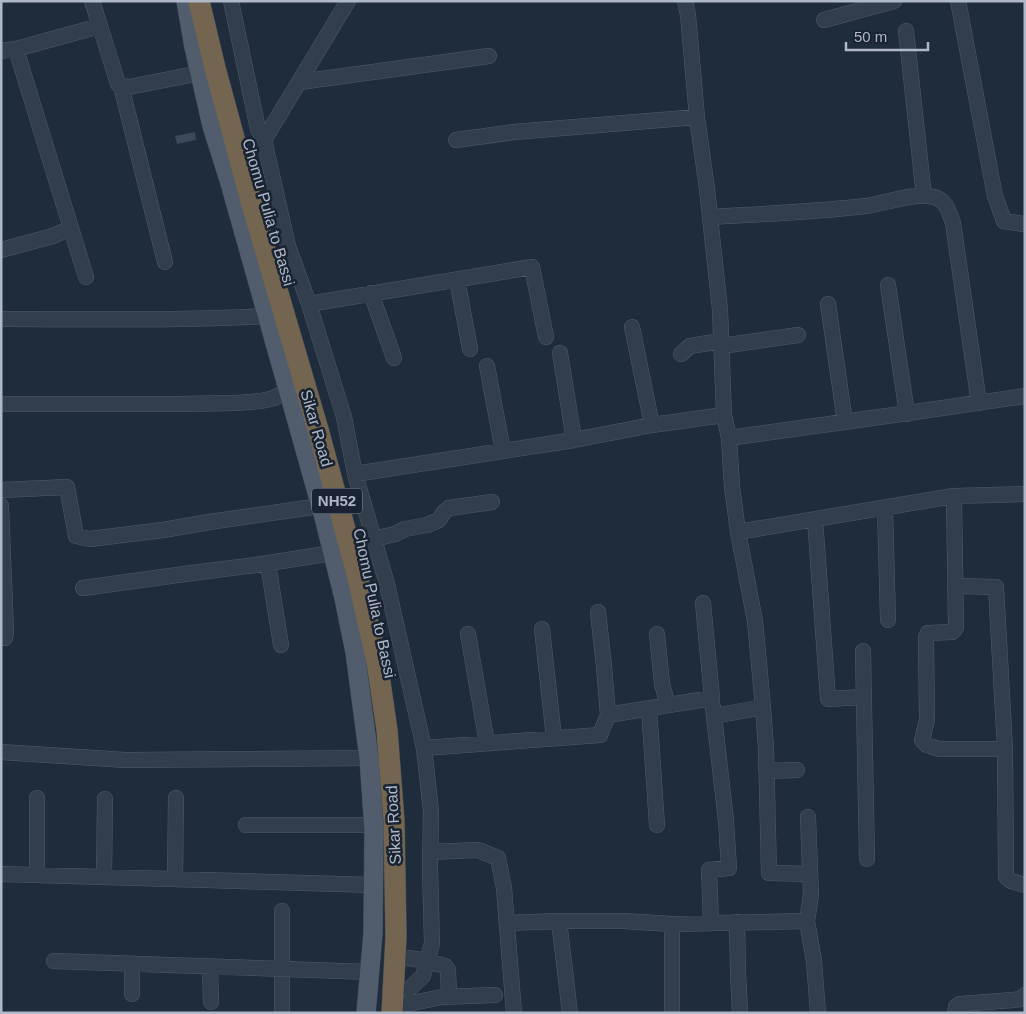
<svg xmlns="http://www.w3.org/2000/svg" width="1026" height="1014" font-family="Arial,sans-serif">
<rect width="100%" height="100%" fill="#1f2c3c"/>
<path fill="#3b4a5b" d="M195 132 196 140 177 144 175 136Z"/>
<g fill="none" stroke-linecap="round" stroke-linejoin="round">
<defs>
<path id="minor" d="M92 1 100 26
M231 1 258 129 264 140 288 246 309 304 344 417 355 474 387 584 424 748 431 811 430 868 432 943 423 976 408 990
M685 1 688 15 697 117 707 189 720 310 724 415
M958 1 995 196 1004 221 1023 224
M824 20 894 1
M906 31 924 196
M16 49 86 277
M1 51 16 49 100 26 118 84 121 86 129 87 200 73
M300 82 489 56
M121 86 165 262
M264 140 348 1
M456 140 514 132 697 117
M710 217C762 214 814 212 866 206 888 203 913 192 934 197 947 200 949 213 953 223L979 403
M1 250 53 236 71 228
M457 279 470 349
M888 285 907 414
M371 293 394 358
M309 304 532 267 546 337
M828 304 845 422
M1 319C90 319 178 321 266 316
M632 327 652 425
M721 346 798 335
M560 353 574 440
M681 354 690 346 721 341
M487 366 503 451
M1 404H177L237 403 261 401 274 398 288 391
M729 438 901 414 1025 396
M355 474 574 440 652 425 724 415 729 438 732 487 738 532 755 621 763 707
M1 490 67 487 76 536 90 539 163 530 209 522 320 506
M954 496 956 628 952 632 928 633 926 637 927 720 922 740 927 745 939 749H1005
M1 506 6 632 5 638H1
M885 508 888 620
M815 519 828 699 864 697
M738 532 954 496 1025 494
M374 539 395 534 405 529 427 525 439 520 444 512 449 508 492 502
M268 564 281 645
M955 586 996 587 1005 749 1006 877 1011 881 1025 885
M83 588 192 573 256 565 332 553
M598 612 604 666 608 715
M542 629 554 738
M468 634 487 743
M657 634 662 684 668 705
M863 651 867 859
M649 709 657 825
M714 716 763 707 766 748 769 873 810 874
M424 748 600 735 608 715 712 698 703 603
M1 752 125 760 369 758
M766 771 797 770
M37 798V875
M808 817 811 895 807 921 814 961 818 1013
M246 825H374
M430 852 478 850 498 858 504 888 514 1013
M1 874 373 885
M104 877 105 799
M175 879 176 798
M559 921 570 1013
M737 922 738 972 740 1013
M507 923 559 921H623L672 924 807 921
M711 923 709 870 729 868 726 821 713 707
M409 958 427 961 445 966 448 970 449 996
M54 961 370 972
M132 964V994
M210 967 211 1002
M407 1004 442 997 495 995
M282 1013V911
M672 1013V924
M955 1013 956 1007 960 1004 1013 1000 1020 999 1025 995"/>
<path id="major" d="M186 1 194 47 212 126 230 183 324 517 344 598 355 652 369 758 374 830 373 933 366 1013"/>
<path id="highway" d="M199 1 215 68 253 208 319 433 357 574 377 662 387 730 394 821 396 937 392 1013"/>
</defs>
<use href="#minor" stroke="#515b6a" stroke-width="16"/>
<use href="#major" stroke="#3c4755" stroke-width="20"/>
<use href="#highway" stroke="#3e4857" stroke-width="22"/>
<use href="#minor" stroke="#333e4c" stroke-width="15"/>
<use href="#major" stroke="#515d6c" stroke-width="19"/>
<use href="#highway" stroke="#73654f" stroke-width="21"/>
</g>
<g text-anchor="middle" stroke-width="5" stroke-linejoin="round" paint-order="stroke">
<rect fill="#192331" stroke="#818b9b" stroke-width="1" x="312" y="488.5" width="50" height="25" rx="4"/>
<g font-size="15" font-weight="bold" fill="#aeb8c8">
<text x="337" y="506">NH52</text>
</g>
<g font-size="16" fill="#aeb8c8" stroke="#192331">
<text transform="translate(269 212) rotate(74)" y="6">Chomu Pulia to Bassi</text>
<text transform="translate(317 428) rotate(74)" y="6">Sikar Road</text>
<text transform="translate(375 603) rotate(78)" y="6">Chomu Pulia to Bassi</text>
<text transform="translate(393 825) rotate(-93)" y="6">Sikar Road</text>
</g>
</g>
<rect width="1026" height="1014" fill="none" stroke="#aeb8c8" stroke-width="5"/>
<path d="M846 42v8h82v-8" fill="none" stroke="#aeb8c8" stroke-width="2.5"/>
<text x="854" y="42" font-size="15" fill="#aeb8c8" stroke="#192331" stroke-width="4" paint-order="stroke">50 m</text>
</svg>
